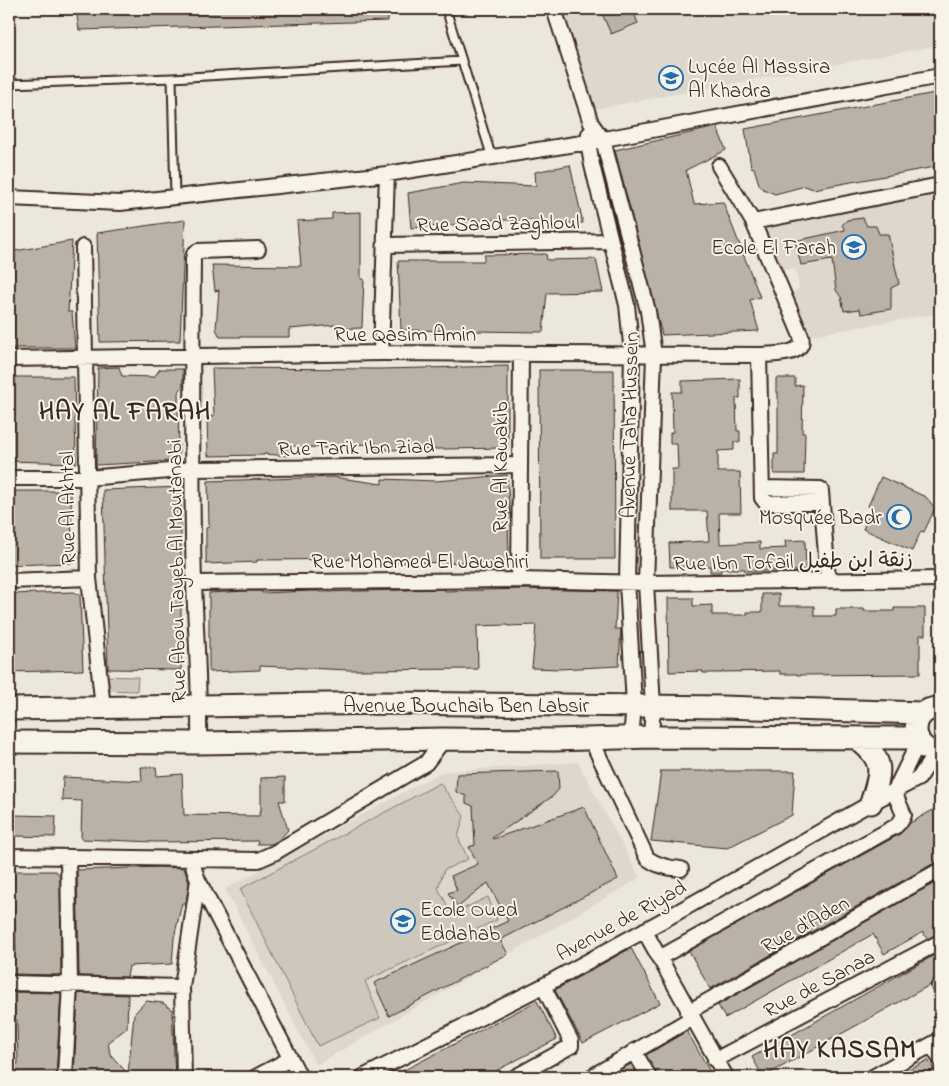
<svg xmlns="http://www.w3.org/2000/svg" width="949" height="1086" font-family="'Indie Flower','Playpen Sans Arabic',sans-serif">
<rect width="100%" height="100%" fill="#ece7dc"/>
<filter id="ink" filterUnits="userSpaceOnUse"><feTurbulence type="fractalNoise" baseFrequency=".02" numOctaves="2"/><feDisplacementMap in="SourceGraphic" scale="10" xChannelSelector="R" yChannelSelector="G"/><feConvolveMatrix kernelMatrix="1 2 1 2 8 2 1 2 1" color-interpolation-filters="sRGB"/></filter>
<g filter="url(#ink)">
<path fill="#ddd7cc" d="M554 9H940V45L589 110Z
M940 193V313L807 336 789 295 799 289 796 269H774L760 225Z
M578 762 640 878 316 1065 225 889 441 772Z"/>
<path fill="#cec8bc" stroke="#84796d" d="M100 676 138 677 137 691 100 690Z
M440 783 464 816 458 837 468 859 444 870 438 888 452 914 488 897 497 920 365 981 380 1018 318 1046 240 889Z"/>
<path fill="#bab2a7" stroke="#3b2a1e" d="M76 9H388V21L79 30Z
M600 9H632L638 23 611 34Z
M940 92V166L813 189 805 186 775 194 763 189 759 184 754 168 751 167 745 129Z
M717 127 726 150 686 170 694 204 723 202 760 297 750 300 759 331 662 335 615 150Z
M570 165 583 223H539V220H467V224L411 228 408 193 464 183 536 186 535 172Z
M361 212V279H364L362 328 336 329V325L289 329V337H220L216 329 219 290 215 291 212 265 301 266 297 221 332 219V213Z
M863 218 867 226H876L879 234H888L899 284 891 288V309L861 314 860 309 844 311 841 297 836 290 832 260 801 265 795 241 845 230 842 225 847 220Z
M185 220 180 341 100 342 97 233Z
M72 241 68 312H72L75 348H12L9 306V252Z
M546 254 547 260 596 259 603 292 547 293 543 332 401 330 398 261H484V255Z
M508 366V448L377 450 376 443 325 448 292 446 290 456 264 454V455L208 456 207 416H214L212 368 380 369Z
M119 367 122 376 154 377 160 369H183V386L178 393 179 457 173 461 96 465 98 368Z
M539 370H614L615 559H540Z
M9 377H74L76 463 9 461Z
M776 378H795V386L803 385 802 433H805L804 474H774V454H778V392H776Z
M740 379V398H736L737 431H740V442H734V450L718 451V472H740L741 513H719L720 544 760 542V549L786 548 785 541 805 540 806 571H745V569H721V572H710V566L670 567 669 543 709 541 707 511H672V469H678L677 444H670V433L673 432 672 392H682V381Z
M507 475 510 514H508L509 562 381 563 382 559 257 560V562L206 564V528L209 527 208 481 333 477 382 484V479L436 481Z
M881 477 926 497 935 508 924 532 921 531 912 551 863 529 872 508 868 506Z
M181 487V670L108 669 103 490Z
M9 491H71L72 563 9 565Z
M445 589V591L524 589 617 591 615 629H621L619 666 559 669 532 668 536 625 508 626V625L477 626 478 669 349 670 260 666V670L209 672V593L246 591H262V593L311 591H319V592Z
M74 592 80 595 83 670 9 672V594Z
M762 594H779V606H814V616H836V609H864V611H894V608H925V635H920V674L797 675V674H780V671L722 672V673H703V671L669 672 668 598H693V606L712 605V615H747V612H762Z
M141 767H156L157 776 182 774 184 815 259 816 260 811H261V778L285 777V801H279L288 830 278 841 272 844H257L258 841 155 842 81 839 82 801 62 800 63 777 142 781Z
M558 771 559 789 553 796 492 838 493 839 584 807 618 879 500 940 508 954 389 1016 374 983 508 921 488 883 458 907 448 893 457 890 451 876 478 864 469 847 475 845 473 806 466 803V796L456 792 457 774Z
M661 771H795L792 815 727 848 651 841Z
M940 806V861L936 862 710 989 689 951 900 834 910 823Z
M14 815 56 816 55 837 14 836Z
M160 867 184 868 189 883 186 903H182L174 938 172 964 129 966 127 977 80 976 79 973 77 870Z
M9 871H56L60 876 61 970 58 975 9 974V962L16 951 14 907 9 906Z
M940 880V933L927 939 923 932 884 954 873 934 725 1018 718 1005Z
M631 948 660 1003 583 1043 555 990Z
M940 952V976L934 979 930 985 763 1077 752 1057Z
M9 992 61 993 56 1077H9V1061L18 1064 17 1021 9 1010Z
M78 993 128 995 127 1028 108 1042 110 1054 128 1074 134 1014 146 1001 163 1003 172 1010 175 1077H74Z
M537 1001 557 1039 484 1077H391Z
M687 1031 713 1077H658L646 1055Z
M928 1060 938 1077H895Z
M631 1064 639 1077H608Z"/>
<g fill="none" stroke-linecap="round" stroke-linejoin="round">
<defs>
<path id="service" d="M446 9 492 158
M172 78 175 198
M9 84 172 78 462 61"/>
<path id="minor" d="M554 9 591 123 603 140 648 311 654 355 646 583 653 706 651 737
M589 134 588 142 592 165 627 305 632 354 627 582 634 705 631 738
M9 198 120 203 387 174 588 142 940 76
M753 222 940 185
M386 245 611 241
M83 247 89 578 103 708
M381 353 387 174
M759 355 762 498 766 503H822
M9 359 381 353 759 355C773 354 807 356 801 336L753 222 719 166
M9 478H87L193 469 520 465
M762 488 820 489 821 491 828 580
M519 580 521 354
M9 581 89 578
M194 583 519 580 646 583 940 579
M591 739 647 858C657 866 668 868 681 869
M199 743C200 689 196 636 194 583 191 475 192 367 193 259L194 254 198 251 258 249
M894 792 919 741
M9 856 258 860 274 853 426 763 444 739
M191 860 198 880 300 1077
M644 930 726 1077
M659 958 896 826 901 821 904 815 894 792
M9 983 182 987
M939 986 940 985
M688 1012 940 870
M932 1045 940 1059
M634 1051 649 1077
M715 1060 940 942
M65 1077 70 984 68 858
M184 1077 182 987 198 880
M256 1077 290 1059
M363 1077 543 986 676 913 871 803 919 778 936 752
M515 1077 571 1046V1041L543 986
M591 1077 692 1018
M873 1077 940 1040"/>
<path id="primary" d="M940 708C907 707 909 753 940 752
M9 709 388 703 723 707 923 713
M856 738C885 760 882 770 871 803
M9 742 199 743 444 739 554 740 651 737 918 738"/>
</defs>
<use href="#service" stroke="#3b2a1e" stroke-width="11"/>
<use href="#minor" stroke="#3b2a1e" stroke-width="18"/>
<use href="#primary" stroke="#3b2a1e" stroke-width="25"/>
<use href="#service" stroke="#f7f3e8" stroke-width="7"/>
<use href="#minor" stroke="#f7f3e8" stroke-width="14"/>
<use href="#primary" stroke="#f7f3e8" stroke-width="21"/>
</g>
</g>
<defs>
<symbol id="school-ring" viewBox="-11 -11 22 22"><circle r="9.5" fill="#f7f3e8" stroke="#1f6fb2" stroke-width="1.5"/><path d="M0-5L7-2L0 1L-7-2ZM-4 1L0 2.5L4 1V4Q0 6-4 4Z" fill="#1f6fb2"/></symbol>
<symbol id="mosque-ring" viewBox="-11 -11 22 22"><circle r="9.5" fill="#f7f3e8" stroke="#1f6fb2" stroke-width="1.5"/><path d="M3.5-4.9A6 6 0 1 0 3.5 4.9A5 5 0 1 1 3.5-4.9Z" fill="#1f6fb2"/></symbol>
</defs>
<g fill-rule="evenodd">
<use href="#school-ring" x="657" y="64" width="28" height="28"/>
<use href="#school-ring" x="840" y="233" width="28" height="28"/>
<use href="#mosque-ring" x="885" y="503" width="28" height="28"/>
<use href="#school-ring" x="389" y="907" width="28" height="28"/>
</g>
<g text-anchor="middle" stroke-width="4" stroke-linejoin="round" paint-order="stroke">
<g font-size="21" fill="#3b2a1e" stroke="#f7f3e8" text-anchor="start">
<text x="688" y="73">Lycée Al Massira<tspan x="688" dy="24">Al Khadra</tspan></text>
<text x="836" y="254" text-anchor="end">Ecole El Farah</text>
<text x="882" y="524" text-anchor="end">Mosquée Badr</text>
<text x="420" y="916">Ecole Oued<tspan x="420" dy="24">Eddahab</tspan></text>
</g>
<g font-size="21" fill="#3b2a1e" stroke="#f7f3e8">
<text transform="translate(498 223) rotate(-1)" y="7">Rue Saad Zaghloul</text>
<text x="405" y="341">Rue Qasim Amin</text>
<text transform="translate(629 425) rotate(-89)" y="7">Avenue Taha Hussein</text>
<text transform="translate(356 447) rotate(-1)" y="7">Rue Tarik Ibn Ziad</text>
<text transform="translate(500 467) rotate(-90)" y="7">Rue Al Kawakib</text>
<text transform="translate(67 508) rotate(-91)" y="7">Rue Al Akhtal</text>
<text x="420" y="568">Rue Mohamed El Jawahiri</text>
<text transform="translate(793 561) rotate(-1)" y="7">Rue Ibn Tofail زنقة ابن طفيل</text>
<text transform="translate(176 571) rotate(-91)" y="7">Rue Abou Tayeb Al Moutanabi</text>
<text x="466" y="712">Avenue Bouchaib Ben Labsir</text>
<text transform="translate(621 920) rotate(-29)" y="7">Avenue de Riyad</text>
<text transform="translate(805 924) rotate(-29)" y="7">Rue d'Aden</text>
<text transform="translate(819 983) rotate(-28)" y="7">Rue de Sanaa</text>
</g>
<g font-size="26" font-weight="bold" letter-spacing="1" fill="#3b2a1e" stroke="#f7f3e8">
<text x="125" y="419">HAY AL FARAH</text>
<text x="840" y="1057">HAY KASSAM</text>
</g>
</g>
<rect width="949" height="1086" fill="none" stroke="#f7f3e8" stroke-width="30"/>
<rect x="15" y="15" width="919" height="1056" fill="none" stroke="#3b2a1e" stroke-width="2" filter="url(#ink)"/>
</svg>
